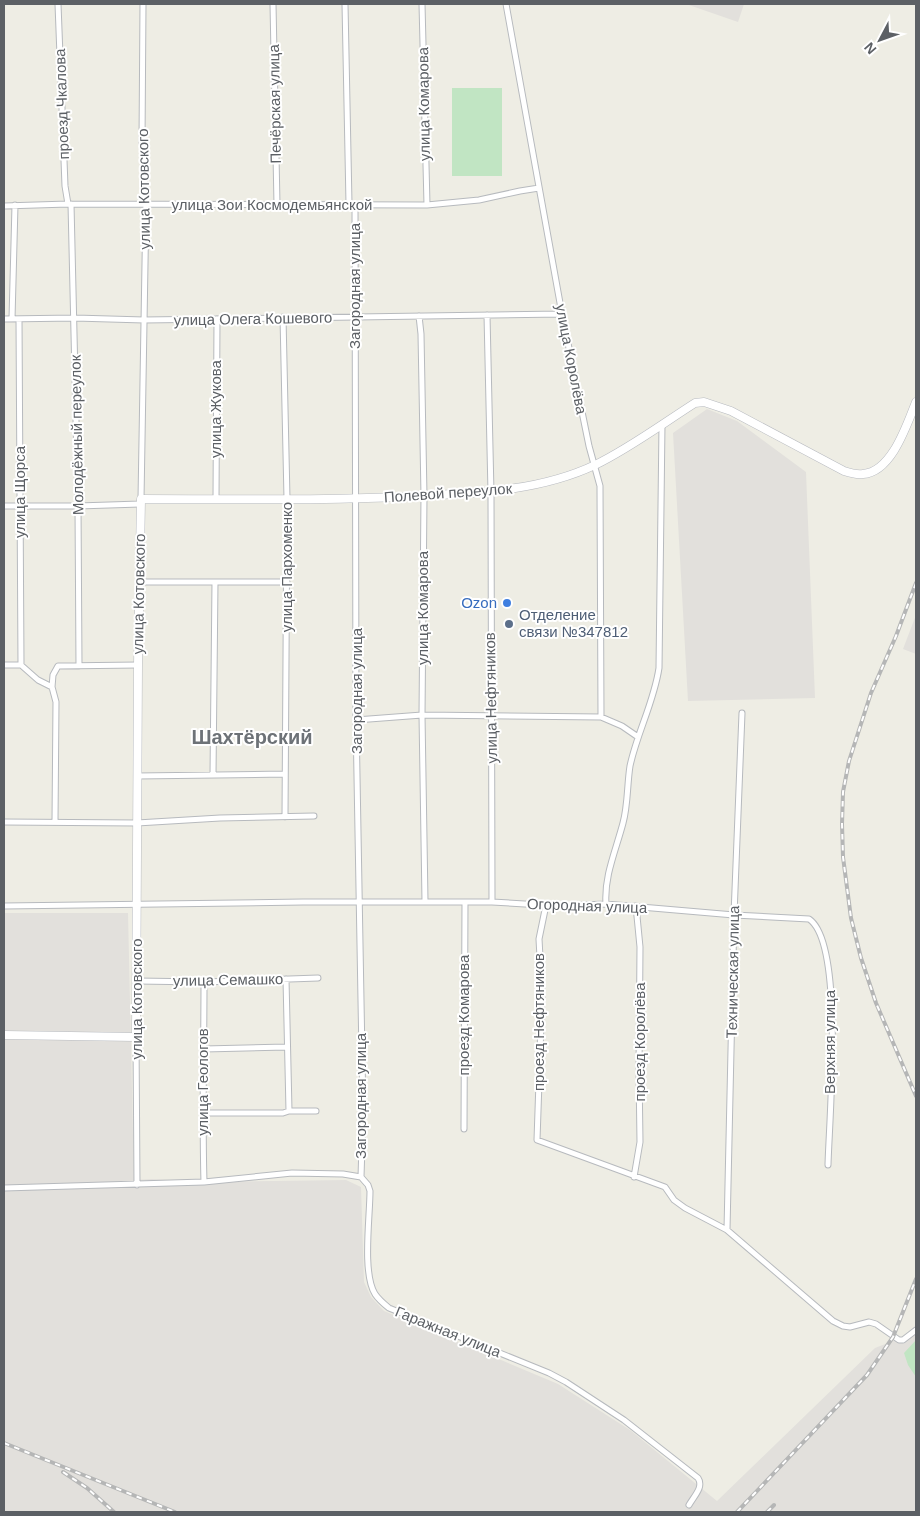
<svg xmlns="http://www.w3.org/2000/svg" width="920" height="1516" font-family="Arial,sans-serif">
<rect width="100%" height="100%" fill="#eeede4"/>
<path fill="#e2e0dc" d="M686 4H744L738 22Z
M707 409 737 421 806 472 815 698 688 701 673 433Z
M916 615V654L903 649Z
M4 913H128L134 1180 152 1179 204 1182 346 1180 361 1187 364 1282 371 1297 384 1311 558 1384 630 1430 717 1501 875 1348 916 1332V1512H4Z"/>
<path fill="#c1e5c3" d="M452 88H502V176H452Z
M916 1340V1377L908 1365 904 1353Z"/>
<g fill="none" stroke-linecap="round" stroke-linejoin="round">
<defs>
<path id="street" d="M58 4 65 186 68 204
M273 4 277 205
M345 4 349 204
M422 4 427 205
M506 4 562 314 589 446 600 486 601 717
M71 204 78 506 79 666
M355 204 356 720 363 1112 361 1177
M4 206 68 204 427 205 479 200 520 191 539 188
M487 315 491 493 492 902
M419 316 421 334 424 496 422 715 425 901
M283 317 287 499 285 817
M4 319 75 318 144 320 562 314
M12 319 15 205
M19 319 21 665
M141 499 146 205 142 141 143 4
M216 499 217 319
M4 506H78L140 504
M139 582H287
M4 665H21L38 680 52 687 53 675 58 666 138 665
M52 687 56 702 55 822
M356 720 422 715 601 717 622 726 638 737
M213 775 215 582
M137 776 285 774
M4 822 137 823 220 818 314 816
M606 904C604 876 616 850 623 823 628 805 627 785 630 766 637 733 654 702 659 668L662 424
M546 905 539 939 542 994 537 1140 665 1187 674 1200 685 1208 727 1230 833 1321 843 1326 850 1327 869 1322 876 1324 899 1340H903L916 1330
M4 906 303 902H492L558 906 606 904 734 915 809 919C845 943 829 1120 828 1165
M286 979 289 1111
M137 981 204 982 318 978
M204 982C204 1049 202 1115 204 1182
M136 1037 137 1185
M204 1049 286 1047
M202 1113H283L289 1111H316
M464 1129 465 902
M634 1177 640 1142 639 1072 640 947 636 906
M4 1188 204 1182 292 1173 343 1174 361 1177 368 1185 370 1191C370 1217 362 1273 375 1294 379 1300 384 1304 389 1308L549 1373 566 1382 624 1420 698 1478C704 1487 694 1496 689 1505
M727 1230 734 915 742 713"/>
<path id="secondary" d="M4 1035 136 1037 138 665 141 499C233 499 326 501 418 496 478 493 540 491 595 465 630 448 662 424 695 403L704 402 731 411 844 471C850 473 857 475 863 474 892 472 907 424 916 402"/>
</defs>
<use href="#street" stroke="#b7babe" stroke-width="7"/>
<use href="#secondary" stroke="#b8bbc0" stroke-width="9"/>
<use href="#street" stroke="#fff" stroke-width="5"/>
<use href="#secondary" stroke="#fff" stroke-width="8"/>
<defs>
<path id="rail" d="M916 583 896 636 871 693 849 761 843 792 842 824 843 857 851 918 861 958 876 1003 916 1096
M4 1443 175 1512
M63 1472 87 1488 114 1512
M737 1512 867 1375 893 1337 916 1279
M767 1512 774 1505"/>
</defs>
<use href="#rail" stroke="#b5b6b6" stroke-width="4"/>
<use href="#rail" stroke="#fff" stroke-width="2" stroke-dasharray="5.5" stroke-linecap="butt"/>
</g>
<circle fill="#3f7fe0" stroke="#fff" stroke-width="2" cx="507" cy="603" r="5"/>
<circle fill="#5c6f8a" stroke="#fff" stroke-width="2" cx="509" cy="624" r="5"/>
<g text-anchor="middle" stroke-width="4" stroke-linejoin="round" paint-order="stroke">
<g font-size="15" fill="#5c6065" stroke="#fff">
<text transform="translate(62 104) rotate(-92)" y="5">проезд Чкалова</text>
<text transform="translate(275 104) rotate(-91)" y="5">Печёрская улица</text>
<text transform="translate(424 104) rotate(-91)" y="5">улица Комарова</text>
<text transform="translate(144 189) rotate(-91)" y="5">улица Котовского</text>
<text x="272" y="210">улица Зои Космодемьянской</text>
<text transform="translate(355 286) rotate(-90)" y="5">Загородная улица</text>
<text transform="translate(253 319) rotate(-1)" y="5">улица Олега Кошевого</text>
<text transform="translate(571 359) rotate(79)" y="5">улица Королёва</text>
<text transform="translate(216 409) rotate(-90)" y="5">улица Жукова</text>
<text transform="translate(77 435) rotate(-91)" y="5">Молодёжный переулок</text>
<text transform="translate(20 492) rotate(-90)" y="5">улица Щорса</text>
<text transform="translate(448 493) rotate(-4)" y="5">Полевой переулок</text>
<text transform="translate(287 567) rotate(-90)" y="5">улица Пархоменко</text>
<text transform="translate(139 594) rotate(-89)" y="5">улица Котовского</text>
<text transform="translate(423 608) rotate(-90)" y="5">улица Комарова</text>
<text transform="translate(357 691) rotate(-90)" y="5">Загородная улица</text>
<text transform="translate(491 698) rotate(-91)" y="5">улица Нефтяников</text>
<text transform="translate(587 906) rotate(2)" y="5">Огородная улица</text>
<text transform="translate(733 972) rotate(-89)" y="5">Техническая улица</text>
<text transform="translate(228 980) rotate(-1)" y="5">улица Семашко</text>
<text transform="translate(137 999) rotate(-90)" y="5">улица Котовского</text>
<text transform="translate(464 1015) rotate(-90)" y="5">проезд Комарова</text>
<text transform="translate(539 1022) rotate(-90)" y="5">проезд Нефтяников</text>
<text transform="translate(640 1042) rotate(-90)" y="5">проезд Королёва</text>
<text transform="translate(830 1042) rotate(-90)" y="5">Верхняя улица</text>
<text transform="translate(203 1082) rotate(-90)" y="5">улица Геологов</text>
<text transform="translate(361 1096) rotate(-90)" y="5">Загородная улица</text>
<text transform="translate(448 1332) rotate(22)" y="5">Гаражная улица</text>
</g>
<g font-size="15" fill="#366cbe" stroke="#fff" text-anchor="end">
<text x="497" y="608">Ozon</text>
</g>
<g font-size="15" fill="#4e5e75" stroke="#fff" text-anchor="start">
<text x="519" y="620">Отделение<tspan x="519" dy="17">связи №347812</tspan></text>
</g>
<g font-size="20" font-weight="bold" fill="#6d7277" stroke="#fff">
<text x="252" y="744">Шахтёрский</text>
</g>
</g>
<rect width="920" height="1516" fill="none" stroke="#5c6065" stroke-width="10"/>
<g transform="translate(880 40) rotate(229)" stroke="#ffffff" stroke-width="4" paint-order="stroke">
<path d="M0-4L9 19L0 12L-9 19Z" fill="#5c6065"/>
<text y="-8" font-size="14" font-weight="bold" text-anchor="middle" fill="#5c6065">N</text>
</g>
</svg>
